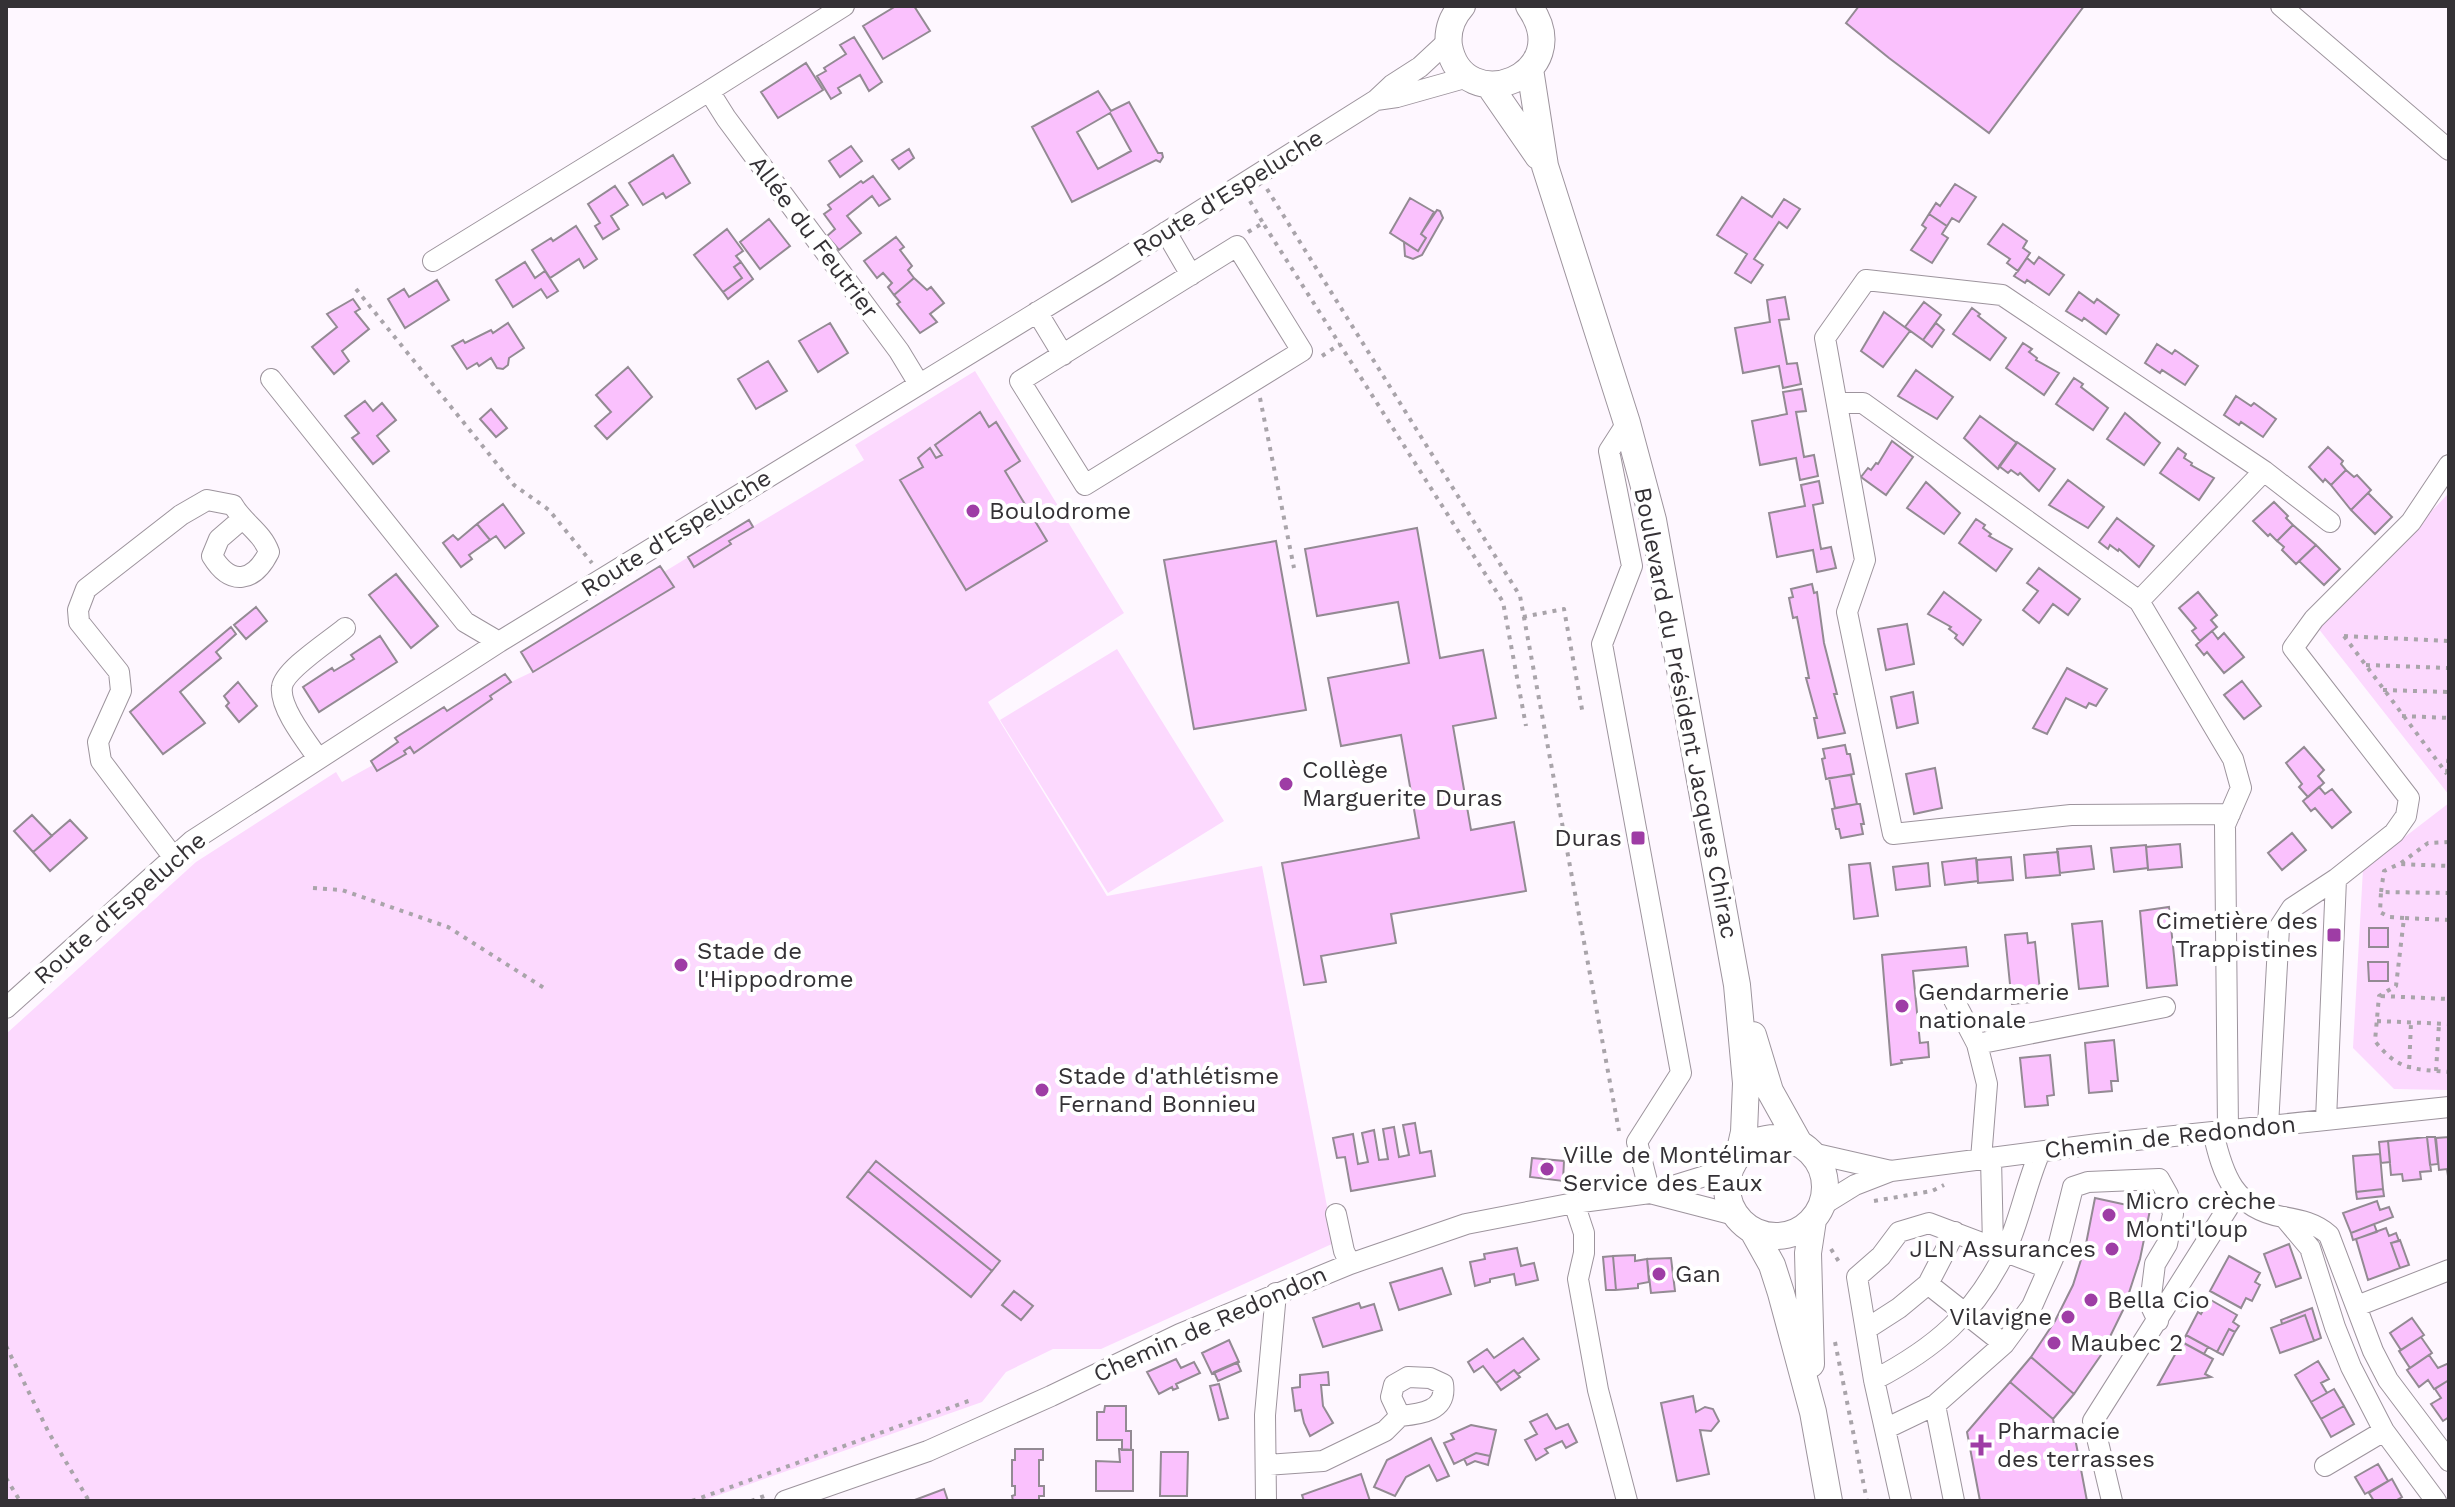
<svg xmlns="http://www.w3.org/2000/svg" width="2455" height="1507" font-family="'Work Sans',sans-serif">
<rect width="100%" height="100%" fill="#fef7ff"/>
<path fill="#fcd9fe" d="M975 371 1124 613 988 702 1107 896 1262 866 1334 1243 1101 1349H1053L1006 1372 982 1402 702 1501H6V1034L196 862 336 772 342 782 373 765 371 761 398 743 395 738 444 707 448 711 505 674 511 682 532 672 521 652 660 566 664 572 749 520 754 526 864 460 855 445Z
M2449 493V795L2318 628Z
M1117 649 1224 821 1108 893 1000 720Z
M2449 803V1090L2394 1089 2353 1048 2363 869Z"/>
<path fill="#fac1fd" stroke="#938a93" stroke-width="2" fill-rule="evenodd" d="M896 6H914L930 31 883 59 863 26Z
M1859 6H2084L1989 133 1889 58 1846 23Z
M854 37 882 82 869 91 860 75 838 88 841 93 831 99 817 76 826 71 824 68 846 54 840 45Z
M806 63 823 90 778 118 761 92Z
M1098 91 1111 111 1129 102 1158 153H1162L1163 157 1160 162 1156 160 1072 202 1032 127ZM1110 113 1131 151 1098 169 1077 132Z
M851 146 862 161 840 177 829 161Z
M909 149 914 158 899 169 892 160Z
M673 155 690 183 666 198 663 193 643 205 629 183Z
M873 176 890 199 879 206 872 196 847 216 861 233 839 250 827 236 835 229 824 214 831 209 828 205 861 181 863 183Z
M1955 184 1976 197 1959 222 1952 218 1947 226 1929 214 1936 203 1940 206Z
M615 186 628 205 611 216 619 229 603 239 595 226 600 223 588 204Z
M1742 197 1772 217 1784 199 1800 209 1787 228 1779 222 1754 259 1763 265 1751 283 1735 273 1747 254 1717 235Z
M1410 198 1434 212 1421 234 1426 238 1418 251 1390 233Z
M1437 210 1440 211 1443 218 1422 255 1413 259 1405 256 1404 242 1418 251 1426 238 1421 234Z
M1929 214 1947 226 1942 234 1948 238 1932 263 1911 250 1926 228 1922 225Z
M769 219 790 246 760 269 740 242Z
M2003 224 2027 241 2023 248 2030 253 2018 271 2007 263 2010 259 1988 244Z
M576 226 597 259 584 268 579 259 550 278 532 250 551 238 553 241Z
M727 229 743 251 736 256 741 262 734 267 742 278 723 292 694 255Z
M896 237 904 247 900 250 912 266 908 270 914 278 894 295 888 287 892 283 883 273 877 278 864 261Z
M2039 257 2064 275 2049 295 2027 280 2025 283 2014 276 2027 258 2034 264Z
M525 262 535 278 545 271 558 291 547 298 541 289 513 307 496 280Z
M741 262 753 279 728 299 723 292 742 278 734 267Z
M914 278 927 290 931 287 944 303 930 314 937 322 920 333 897 304 900 302 894 295Z
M437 280 449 300 405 328 388 299 404 289 409 297Z
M2079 292 2094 303 2097 299 2119 315 2106 334 2084 318 2082 321 2066 311Z
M1785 297 1789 319 1779 320 1787 364 1797 363 1801 384 1783 388 1779 366 1743 373 1735 328 1770 322 1767 300Z
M353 299 360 309 355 312 369 329 342 351 349 361 334 374 312 347 337 327 327 314Z
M1924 302 1941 315 1923 340 1905 327Z
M1972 308 1980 314 1978 316 2006 338 1990 360 1953 334Z
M1884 312 1910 331 1883 367 1861 351Z
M508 323 524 348 509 358 508 365 503 369 497 368 491 358 479 366 477 363 467 369 452 346 463 340 465 343 491 330 493 333Z
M830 323 848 353 818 372 799 341Z
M1936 323 1944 330 1932 347 1923 340Z
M2023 343 2032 349 2029 352 2037 358 2036 360 2059 373 2044 395 2006 368Z
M2157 344 2172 354 2175 350 2198 366 2185 385 2162 370 2160 373 2145 363Z
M768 361 787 391 756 409 738 379Z
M628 367 652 397 607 439 595 426 611 412 596 395Z
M1916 370 1953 397 1937 419 1898 396Z
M2074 378 2083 384 2081 387 2108 408 2093 430 2056 404Z
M1802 389 1806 411 1796 412 1804 457 1814 455 1818 476 1800 480 1796 458 1760 465 1752 421 1787 414 1783 392Z
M2236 396 2251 406 2254 403 2276 419 2263 437 2241 422 2239 425 2224 415Z
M365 401 373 411 382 403 396 420 377 436 389 451 373 464 352 438 359 433 345 416Z
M491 409 507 428 496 437 480 419Z
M980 412 989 427 996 422 1020 461 1005 471 1047 541 966 590 900 480 923 467 918 458 930 448 936 458 942 455 935 445Z
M2125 413 2160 443 2144 465 2107 439Z
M1980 416 2017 443 1998 469 1964 438Z
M1892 441 1913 457 1886 495 1861 477 1868 468 1871 470 1876 463 1878 464Z
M2017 442 2055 469 2039 491 2020 473 2018 475 2011 470 2008 473 1999 466Z
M2328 447 2343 461 2341 464 2346 470 2331 485 2325 479 2323 482 2309 467Z
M2178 448 2186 454 2184 458 2192 463 2191 465 2214 478 2199 500 2160 473Z
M2346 470 2354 477 2357 475 2371 490 2351 510 2331 485Z
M2068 480 2104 507 2088 528 2049 505Z
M1819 481 1823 503 1813 505 1821 549 1831 547 1836 568 1817 572 1813 550 1777 557 1769 513 1805 506 1801 485Z
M1926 482 1960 513 1944 534 1907 508Z
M2368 493 2392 517 2375 534 2351 510Z
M2274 502 2288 516 2286 518 2293 525 2277 541 2270 534 2268 536 2253 521Z
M503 504 524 533 505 548 496 536 490 540 477 524Z
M2117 518 2154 546 2139 567 2119 549 2118 551 2110 545 2108 549 2099 542Z
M1976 519 1985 525 1983 528 1991 534 1989 536 2012 549 1996 571 1959 543Z
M749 520 753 527 729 541 731 544 694 567 688 557Z
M477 524 490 540 469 555 472 559 461 567 443 543 453 535 458 540Z
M2293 525 2316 545 2296 564 2282 550 2284 547 2277 541Z
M1417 528 1440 658 1483 650 1496 718 1453 726 1471 830 1514 822 1526 891 1391 914 1396 943 1321 956 1326 982 1304 985 1282 863 1419 838 1401 735 1341 746 1328 678 1409 663 1398 602 1317 616 1305 549Z
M1276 541 1306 710 1194 729 1164 560Z
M2316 545 2340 569 2324 585 2299 561Z
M660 566 674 587 533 672 521 652Z
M2039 568 2080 599 2068 615 2053 604 2039 623 2023 610 2038 591 2027 583Z
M396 574 438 626 411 648 369 595Z
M1812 584 1814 593 1817 592 1824 643 1837 694H1834L1845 733 1818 738 1814 718H1817L1806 678H1809L1797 617 1793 618 1789 598 1793 597 1791 589Z
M1944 592 1981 620 1963 645 1955 638 1957 635 1949 629 1951 627 1928 614Z
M2198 592 2217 615 2211 620 2217 627 2200 641 2192 631 2196 628 2179 608Z
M256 607 267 621 246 639 234 625Z
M1907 624 1914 664 1886 670 1878 629Z
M231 627 236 634 216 652 221 658 180 692 205 723 163 754 130 712Z
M2212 631 2218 639 2224 633 2244 657 2224 673 2207 652 2204 655 2196 645Z
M380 636 397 662 319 712 303 687 332 668 334 671 354 659 351 655Z
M2067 668 2107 689 2096 706 2089 703 2086 708 2066 698 2047 734 2033 728Z
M505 674 511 682 490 696 492 699 414 753 410 747 404 751 406 754 377 771 371 761 398 742 395 738 444 707 447 711Z
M2242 681 2261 706 2244 719 2224 695Z
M238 682 257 706 239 722 226 706 229 703 224 696Z
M1913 692 1918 723 1897 728 1891 697Z
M1845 745 1847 754H1850L1854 774 1826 779 1822 759 1825 758 1823 749Z
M2304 747 2324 770 2318 776 2324 783 2308 797 2299 787 2302 784 2286 763Z
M1935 768 1942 808 1914 814 1906 774Z
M1851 775 1857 804 1835 808 1829 778Z
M2319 787 2325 794 2332 789 2351 812 2332 828 2315 808 2311 811 2303 801Z
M1857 804H1860L1864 824H1861L1863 834 1841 838 1839 829H1836L1832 809Z
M32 815 52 836 33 852 14 831Z
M70 820 87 838 50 871 33 852Z
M2292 833 2306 850 2282 870 2268 853Z
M2180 844 2182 867 2148 870 2146 847Z
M2146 845 2148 868 2114 872 2111 848Z
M2091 846 2094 869 2060 873 2057 849Z
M2058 852 2060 875 2026 878 2024 855Z
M2011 857 2013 880 1978 883 1977 860Z
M1976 858 1978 881 1945 885 1942 862Z
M1870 863 1878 916 1854 919 1849 865Z
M1928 863 1930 886 1896 890 1893 867Z
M2169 907 2177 985 2147 988 2140 911Z
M2102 921 2108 986 2079 989 2072 924Z
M2369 928H2388V947H2369Z
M2027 933 2028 943 2035 942 2041 1001 2012 1004 2005 935Z
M1966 947 1968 966 1913 971 1920 1043 1928 1042 1929 1057 1901 1060 1902 1063 1891 1065 1882 955Z
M2368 962H2388V981H2369Z
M2114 1040 2118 1081H2111L2112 1091 2089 1093 2085 1043Z
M2050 1055 2054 1095 2047 1096 2048 1105 2025 1107 2020 1058Z
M1415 1123 1420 1153 1431 1151 1435 1176 1351 1191 1345 1157 1337 1158 1333 1138 1353 1134 1358 1164 1368 1162 1362 1133 1374 1130 1379 1160 1388 1159 1383 1129 1394 1127 1399 1157 1409 1155 1403 1125Z
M2427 1137 2431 1171 2420 1172 2421 1179 2403 1181 2402 1174 2391 1175 2388 1141Z
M2427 1137H2435L2438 1164 2430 1165Z
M2449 1137V1176H2448L2447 1169 2439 1170 2436 1138Z
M2388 1141 2390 1162 2381 1163 2379 1142Z
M2380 1154 2383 1189 2356 1192 2353 1156Z
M1532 1158 1564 1161 1563 1181 1530 1177Z
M876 1161 1000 1261 992 1271 868 1171Z
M868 1171 992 1271 971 1297 847 1197Z
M2383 1189 2384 1196 2357 1199 2356 1192Z
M2095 1198 2150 1210 2140 1259 2124 1308 2101 1355 2074 1394 2031 1357 2055 1321 2073 1285 2086 1244Z
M2377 1201 2380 1210 2389 1207 2393 1217 2351 1233 2343 1213Z
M2374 1224 2377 1232 2353 1240 2351 1233Z
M2386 1228 2389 1236 2396 1233 2399 1241 2391 1243 2400 1268 2368 1280 2356 1239Z
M2400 1240 2409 1265 2400 1268 2391 1243Z
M2289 1244 2301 1278 2276 1287 2264 1254Z
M1517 1248 1521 1266 1534 1263 1538 1280 1516 1285 1514 1274 1490 1279V1282L1475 1286 1470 1262 1485 1259 1484 1254Z
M1635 1255V1261L1647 1259 1649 1282 1638 1284V1288L1616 1290 1613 1256Z
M1613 1256 1616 1290H1606L1603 1257Z
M2229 1256 2260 1273 2255 1282 2260 1285 2252 1301 2246 1298 2241 1308 2210 1291Z
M1671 1258 1675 1291 1651 1293 1647 1259Z
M1442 1268 1451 1294 1399 1310 1390 1283Z
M1014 1291 1033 1306 1021 1320 1002 1305Z
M2209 1299 2237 1315 2233 1322 2239 1326 2235 1332 2229 1329 2217 1352 2186 1335 2198 1312 2201 1314Z
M1359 1303 1361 1308 1374 1304 1382 1330 1323 1347 1313 1318Z
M2312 1308 2321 1338 2314 1341 2305 1315 2282 1324 2281 1320Z
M2305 1315 2314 1341 2280 1353 2271 1328Z
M2412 1318 2424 1335 2401 1350 2390 1333Z
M2229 1329 2235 1332 2223 1355 2217 1352Z
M2186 1335 2208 1347 2204 1354 2182 1342Z
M2421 1337 2432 1353 2410 1368 2399 1351Z
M1523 1338 1539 1359 1518 1374 1514 1370 1496 1383 1483 1366 1474 1372 1468 1362 1487 1349 1494 1358Z
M1229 1340 1239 1362 1212 1374 1202 1353Z
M2182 1342 2213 1359 2205 1374 2211 1377 2158 1385Z
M2429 1355 2438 1368 2449 1363V1380L2434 1389 2428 1380 2419 1387 2407 1370Z
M2031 1357 2074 1394 2053 1419 2010 1382Z
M1176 1359 1181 1368 1194 1362 1200 1373 1176 1384 1178 1388 1173 1390 1172 1387 1159 1394 1147 1372Z
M2318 1361 2329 1379 2321 1383 2327 1393 2311 1402 2295 1375Z
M1237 1362 1241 1371 1218 1381 1214 1372Z
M1514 1370 1520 1377 1501 1390 1496 1383Z
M1328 1372 1329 1385H1321L1323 1406 1333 1423 1310 1436 1304 1423 1301 1410 1295 1411 1292 1388 1300 1387V1375Z
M2449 1380V1417L2443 1421 2431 1404 2441 1398 2435 1389Z
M2010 1382 2053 1419 2057 1441 2075 1438 2087 1501H1980L1967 1432Z
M1219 1384 1228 1418 1219 1420 1210 1386Z
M2334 1389 2344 1406 2321 1419 2311 1402Z
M1693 1396 1696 1412 1705 1407 1713 1409 1719 1421 1711 1431 1700 1430 1709 1474 1677 1481 1661 1403Z
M1105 1406H1126V1431H1131V1450H1122V1440H1097V1412H1104Z
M2344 1406 2354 1424 2331 1437 2321 1419Z
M1547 1414 1556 1429 1568 1424 1577 1442 1566 1448 1562 1441 1545 1449 1548 1453 1536 1460 1525 1440 1537 1434 1530 1422Z
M1471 1425 1496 1430 1490 1456 1476 1453 1454 1464 1444 1443 1454 1439 1451 1434Z
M1431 1438 1449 1476 1437 1481 1429 1465 1406 1477 1395 1496 1374 1487 1387 1460Z
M1015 1449H1043V1460H1039V1486H1044V1496H1039V1501H1013L1012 1496 1015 1495V1486H1012V1460H1015Z
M1119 1449 1133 1450V1491H1096V1461L1120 1462Z
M1161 1452H1188L1187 1496H1160Z
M1476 1453 1490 1456 1488 1465 1475 1461 1467 1465 1464 1459Z
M2378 1464 2388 1481 2365 1494 2355 1477Z
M1361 1474 1370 1501H1304L1302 1495Z
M2392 1479 2402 1497 2395 1501H2374L2369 1493Z
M944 1489 948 1501H912Z"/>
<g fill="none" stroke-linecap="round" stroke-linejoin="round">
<defs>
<path id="minor" d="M2281 6 2449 150
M709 91 844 6
M1376 100 1397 97 1468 77
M1166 232 1191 275
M1237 246 1302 351 1085 485 1020 381Z
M433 261 709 91 726 118 899 351 919 384
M1037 312 1063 355
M271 379 465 622 499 642
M1837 403H1863L2139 601 2233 759 2241 788 2225 825 2228 1130
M1627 423 1609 451 1632 566 1602 644 1681 1073 1637 1142 1650 1193
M2264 471 2330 522
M2139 601 2264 471 2002 295 1866 280 1825 338 1865 560 1847 612 1893 834 2071 815 2230 814
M318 758C306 741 279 707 282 687 284 670 331 640 345 628
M174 858 101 761 98 742 121 691 119 672 79 622 78 610 86 589 181 515 207 500 233 505C243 523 262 532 269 552 254 582 231 587 212 556L219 539 241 520
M1954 1000 1977 1044
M6 1008 192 841 499 642 1103 272 1376 100 1392 85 1420 67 1448 41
M2326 1120 2336 879
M2268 1126 2279 928 2292 908 2336 879 2394 833 2406 816 2409 798 2293 648 2314 619 2411 522 2449 465
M2213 1132C2223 1176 2234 1208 2283 1217 2300 1220 2316 1223 2329 1235L2373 1351 2388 1380 2449 1461
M1812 1153 1891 1171
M1991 1158 1993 1246
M1981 1159 1987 1084 1977 1044 2165 1007
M1650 1193 1735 1215
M1574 1203 1584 1233V1253L1578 1279 1598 1390 1627 1501
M1821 1206 1855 1185 1891 1171 2098 1144 2449 1107
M1336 1214 1344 1251 1350 1264
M2284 1217 2310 1248 2335 1327 2351 1367 2384 1431 2436 1501
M1928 1284 2004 1344
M2357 1306 2449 1270
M1868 1328 1899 1308 1928 1284 1955 1232
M1408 1377 1430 1378 1443 1384C1447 1411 1421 1414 1400 1416L1391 1397 1394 1385Z
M1874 1380C1935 1348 1974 1315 2005 1252 2020 1220 2026 1184 2040 1152
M1887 1428 1935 1405
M1267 1465 1323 1461 1385 1431 1400 1416
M2325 1466 2384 1431
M785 1501 928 1451 1051 1396 1180 1334 1350 1264 1466 1224 1574 1203 1650 1193 1731 1168
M1266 1501 1265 1415 1276 1293
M1901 1501 1874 1380 1857 1277 1881 1256 1899 1232 1929 1223 2048 1268
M1954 1501 1935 1405 2004 1344 2032 1306 2058 1247 2073 1187 2088 1182 2159 1179 2168 1195 2173 1214 2167 1244 2155 1264 2150 1304 2158 1321
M2112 1501 2093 1421 2236 1195"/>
<path id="major" d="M1462 6C1452 17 1447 31 1449 46 1463 120 1579 76 1529 6
M1530 69 1545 166 1627 423 1653 520 1737 985 1746 1083 1744 1132 1739 1154
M1489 85 1538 156
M1753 1035 1770 1091 1799 1143
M1727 1187a49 49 0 1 1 98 0a49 49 0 1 1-98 0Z
M1753 1231 1772 1265 1781 1293 1813 1412 1829 1501
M1811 1364 1808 1253 1813 1220"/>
</defs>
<use href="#minor" stroke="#9d949d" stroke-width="22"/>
<use href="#major" stroke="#9d949d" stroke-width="28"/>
<path stroke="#a9a4aa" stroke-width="4" stroke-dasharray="4 6" stroke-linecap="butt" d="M1267 189 1520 596 1619 1131
M1250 201 1263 223
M1248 232 1263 223 1503 602 1526 726
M356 289 514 485 549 510 592 563
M1322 356 1340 344
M1260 398 1294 568
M1523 617 1564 609 1583 715
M2344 636 2447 774
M2344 636 2449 641
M2366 665 2449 668
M2383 690 2449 692
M2402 716 2449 718
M2447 773 2449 754
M2401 863 2428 843 2449 842
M313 888 342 890 448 927 544 988
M2381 892 2384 871 2399 864 2449 866
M2404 918 2389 917 2380 912 2381 892 2449 893
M2449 920 2404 918 2396 986 2379 996 2375 1041C2398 1071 2414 1069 2449 1072
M2381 996 2449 999
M2377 1021 2449 1024
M2409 1069 2411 1023
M2436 1071 2439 1024
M1874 1201 1932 1191 1944 1185
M1831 1249 1841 1265
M1835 1342 1867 1501
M6 1346 49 1433 89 1501
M6 1478 20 1501
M692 1501 974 1399
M751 1501 767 1495"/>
<use href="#minor" stroke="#fff" stroke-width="20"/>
<use href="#major" stroke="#fff" stroke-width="26"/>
</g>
<g fill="#9e3da5" stroke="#fff" stroke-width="3">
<circle cx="973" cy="511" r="8"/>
<circle cx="1286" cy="784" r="8"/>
<rect x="1630" y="830" width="16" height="16" rx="4"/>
<rect x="2326" y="927" width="16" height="16" rx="4"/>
<circle cx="681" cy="965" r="8"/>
<circle cx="1902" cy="1006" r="8"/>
<circle cx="1042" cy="1090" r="8"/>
<circle cx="1547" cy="1169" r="8"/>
<circle cx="2109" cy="1215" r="8"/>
<circle cx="2112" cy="1249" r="8"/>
<circle cx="1659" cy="1274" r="8"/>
<circle cx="2091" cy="1300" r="8"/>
<circle cx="2068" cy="1317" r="8"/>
<circle cx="2054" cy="1343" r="8"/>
<path d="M1977 1433h8v8h8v8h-8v8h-8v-8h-8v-8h8z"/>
</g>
<g text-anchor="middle" stroke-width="8" stroke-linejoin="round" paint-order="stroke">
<g font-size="24" fill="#343135" stroke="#fff">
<text transform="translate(1228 193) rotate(-32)" y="8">Route d'Espeluche</text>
<text transform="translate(814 237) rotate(53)" y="8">Allée du Feutrier</text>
<text transform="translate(676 533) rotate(-32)" y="8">Route d'Espeluche</text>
<text transform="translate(1686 713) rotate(79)" y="8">Boulevard du Président Jacques Chirac</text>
<text transform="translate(120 908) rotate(-41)" y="8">Route d'Espeluche</text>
<text transform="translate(2170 1137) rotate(-6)" y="8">Chemin de Redondon</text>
<text transform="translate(1210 1324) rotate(-24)" y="8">Chemin de Redondon</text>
</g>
<g font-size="24" fill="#343135" stroke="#fff" text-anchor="start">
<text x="989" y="519">Boulodrome</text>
<text x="1302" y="778">Collège<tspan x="1302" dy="28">Marguerite Duras</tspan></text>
<text x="1622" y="846" text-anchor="end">Duras</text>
<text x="2318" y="929" text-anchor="end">Cimetière des<tspan x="2318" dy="28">Trappistines</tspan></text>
<text x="697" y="959">Stade de<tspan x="697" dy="28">l'Hippodrome</tspan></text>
<text x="1918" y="1000">Gendarmerie<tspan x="1918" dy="28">nationale</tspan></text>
<text x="1058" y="1084">Stade d'athlétisme<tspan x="1058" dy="28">Fernand Bonnieu</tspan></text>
<text x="1563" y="1163">Ville de Montélimar<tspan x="1563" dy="28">Service des Eaux</tspan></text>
<text x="2125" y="1209">Micro crèche<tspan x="2125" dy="28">Monti'loup</tspan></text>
<text x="2096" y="1257" text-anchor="end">JLN Assurances</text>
<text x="1675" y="1282">Gan</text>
<text x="2107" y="1308">Bella Cio</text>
<text x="2052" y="1325" text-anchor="end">Vilavigne</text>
<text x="2070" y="1351">Maubec 2</text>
<text x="1997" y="1439">Pharmacie<tspan x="1997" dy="28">des terrasses</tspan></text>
</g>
</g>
<rect width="2455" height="1507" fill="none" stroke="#343135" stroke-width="16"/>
</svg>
